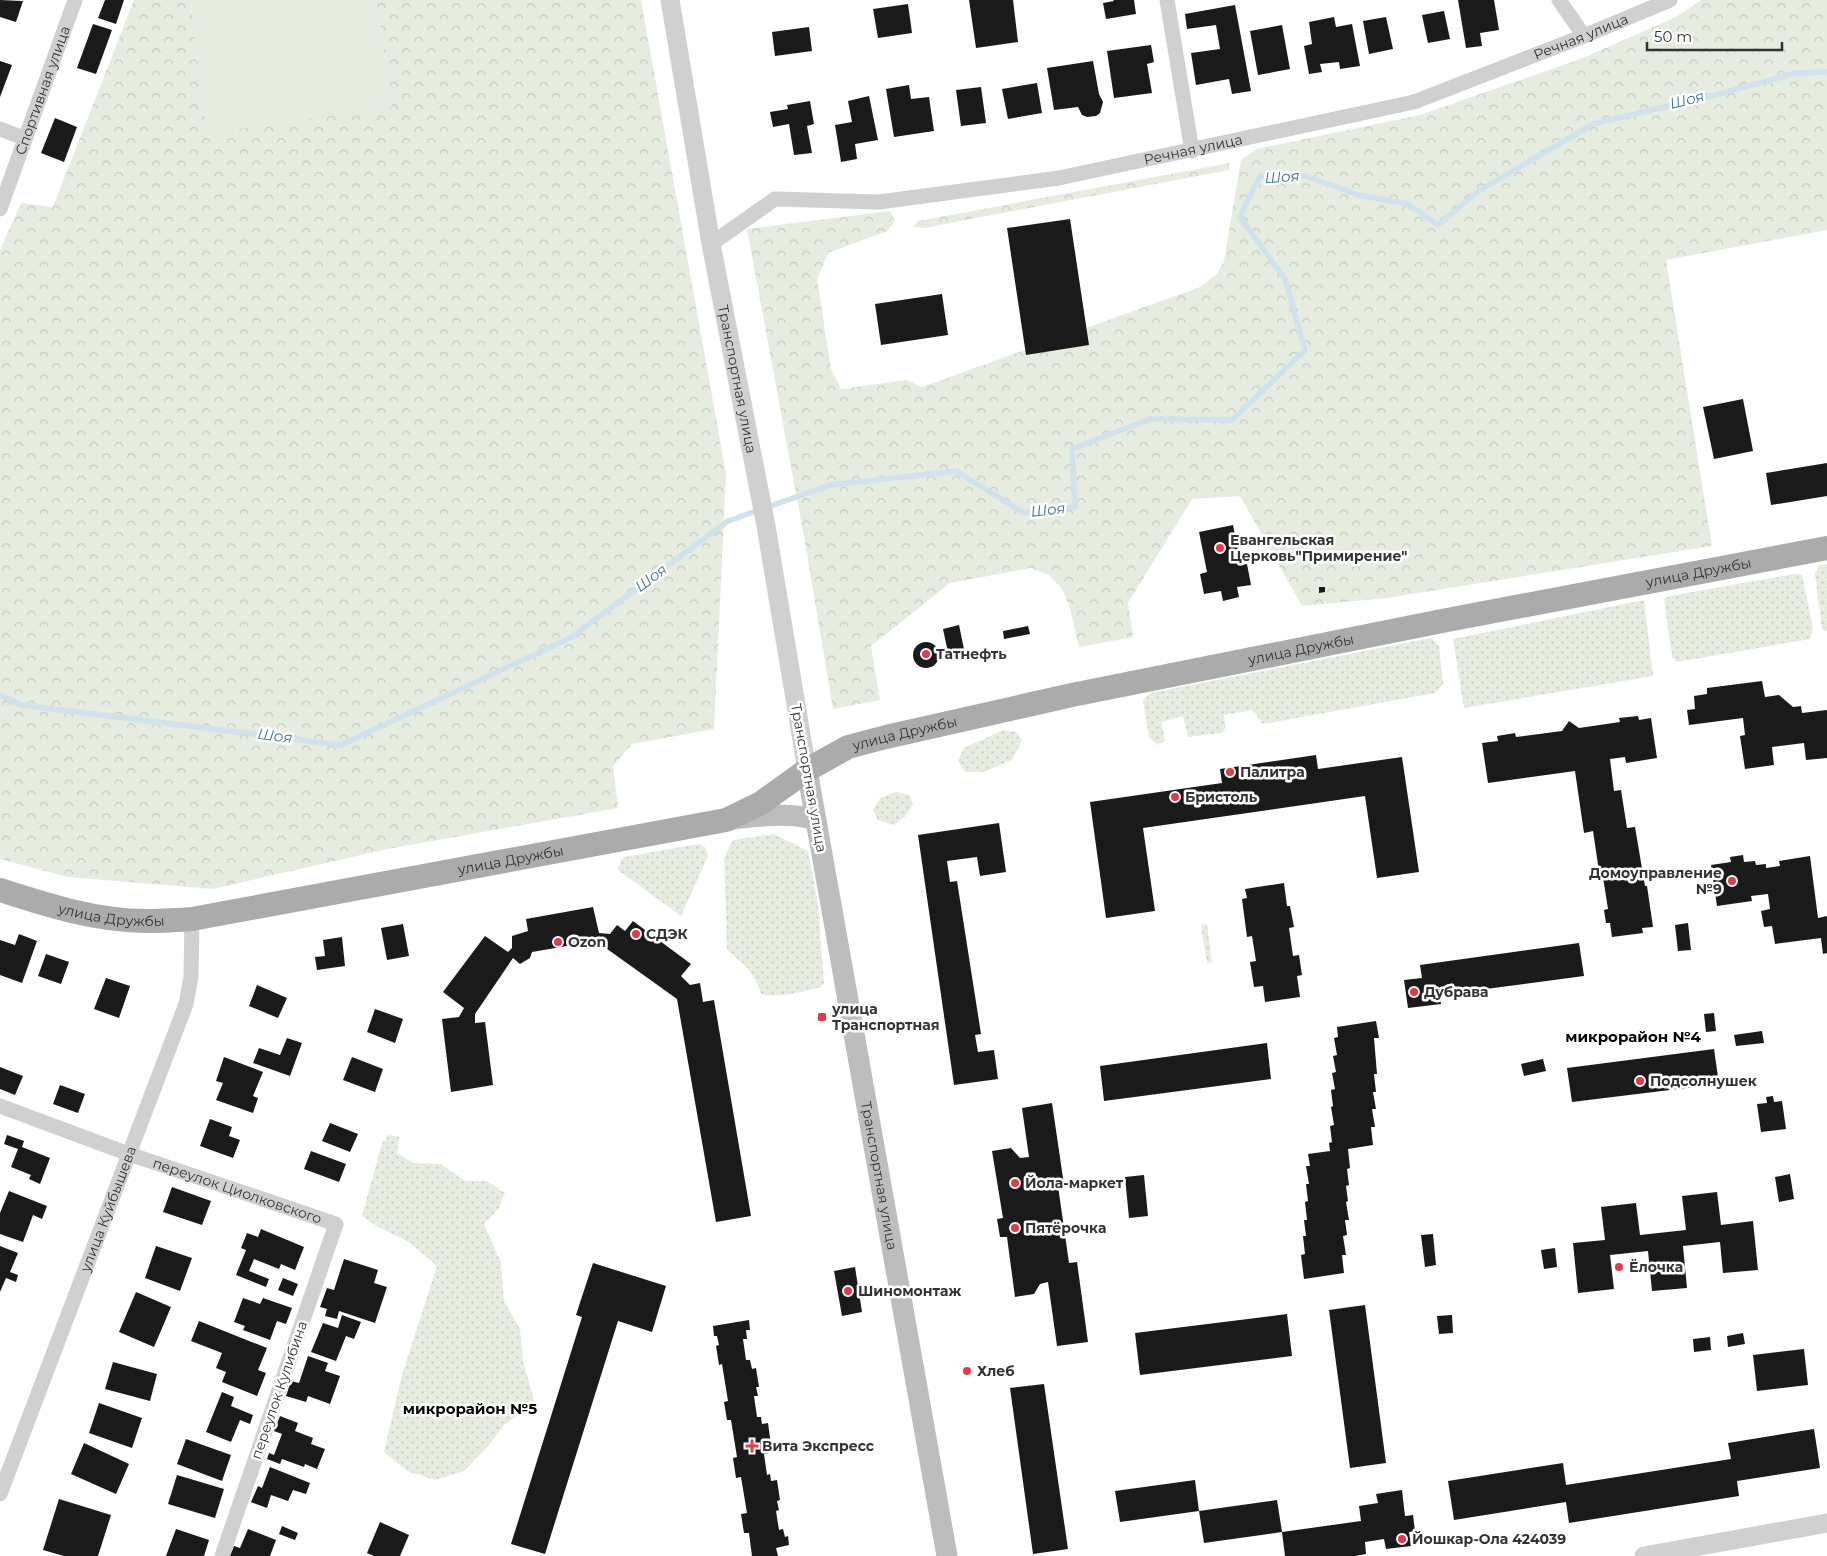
<svg xmlns="http://www.w3.org/2000/svg" width="1827" height="1556" font-family="Montserrat,sans-serif">
<defs>
<pattern id="grass-dots" width="8" height="8" patternUnits="userSpaceOnUse" patternTransform="scale(1.25)"><rect width="8" height="8" fill="#e6ecdf"/><path d="M2 2h.1M6 6h.1" fill="none" stroke="#c6cbc0" stroke-width="1.8" stroke-linecap="round"/></pattern>
<pattern id="forest-crowns" width="20" height="18" patternUnits="userSpaceOnUse" patternTransform="scale(1.25)"><rect width="20" height="18" fill="#e6ecdf"/><path d="M2 6a3 3 0 1 1 6 0M12 15a3 3 0 1 1 6 0" fill="none" stroke="#c6cbc0"/></pattern>
</defs>
<rect width="100%" height="100%" fill="#fff"/>
<path fill="url(#grass-dots)" d="M1827 564V632L1822 629 1815 574 1819 566Z
M1794 574 1802 575 1813 628 1810 639 1677 662 1672 657 1664 599 1670 596Z
M1644 600 1653 676 1464 708 1453 639Z
M1431 638 1439 646 1443 684 1435 693 1263 724 1252 710 1224 715 1226 728 1221 733 1188 737 1183 716 1161 722 1165 741 1157 745 1149 737 1143 701 1150 693Z
M1004 730 1016 732 1022 740 1012 760 984 772H965L958 761 964 748Z
M896 792 909 795 913 804 906 816 894 825 878 820 873 810 880 798Z
M774 834 808 851 818 904 824 983 821 987C803 991 779 999 761 994 758 985 754 976 748 969 742 961 733 957 727 949L724 858 733 840Z
M699 844 705 847 708 856 681 916 618 870 621 860 624 857Z
M1207 924 1212 962 1207 963 1201 925Z
M389 1135 399 1137 397 1153 413 1163 441 1164 465 1181H487L505 1193 499 1208 484 1224 501 1263 504 1301 520 1329 523 1361 535 1404 504 1425 489 1445 464 1471 435 1480 407 1471 384 1452 402 1375 437 1266 409 1242 378 1227 362 1216 382 1143Z"/>
<path fill="url(#forest-crowns)" d="M134 0H190L207 133 392 106 376 0H641L726 474 714 729 632 744 613 766 618 808 387 849 213 889 68 877 0 859V250L21 203 53 207Z
M1701 0H1827V230L1666 260 1712 546 1387 598 1302 606 1240 496 1192 499 1128 603 1133 637 1079 647 1070 608 1062 589 1049 575 1031 568 950 583 871 646 880 700 833 709 804 537 747 229 890 211 895 221 887 231 828 253 817 279 831 369 841 389 906 380 922 387 1200 287 1217 274 1224 261 1241 160 1257 149 1420 115 1583 58 1676 17Z
M1230 163 1229 170 924 228 913 227 918 221Z"/>
<path fill="#e6ecdf" d="M190 0H376L392 106 207 134Z"/>
<g fill="none" stroke-linecap="round" stroke-linejoin="round">
<path stroke="#cfe2ee" stroke-width="5.5" d="M0 695 21 705 341 745 570 638 728 521 830 485 956 471 1024 513 1075 507 1072 449 1150 419 1232 420 1305 350 1285 279 1240 217 1260 176H1306L1358 195 1408 204 1438 225 1477 192 1593 124 1719 94 1796 73 1827 72"/>
</g>
<path fill="#1a1a1a" d="M0 0 23 1 16 22 0 17Z
M105 0H124L116 24 98 18Z
M969 0H1013L1018 42 976 48Z
M1113 0H1134L1136 14 1106 19 1103 3 1114 1Z
M1458 0H1494L1499 30 1480 33 1482 46 1466 48Z
M908 4 912 33 878 38 873 9Z
M1235 5 1251 91 1232 94 1229 79 1196 85 1191 53 1220 49 1216 25 1187 29 1185 14Z
M1444 11 1450 39 1428 43 1422 15Z
M1334 17 1336 27 1352 24 1360 66 1340 69 1339 62 1320 64 1322 72 1309 74 1304 46 1312 44 1309 22Z
M1386 17 1393 49 1369 54 1363 21Z
M93 24 112 30 96 74 77 68Z
M1282 25 1290 69 1258 75 1250 31Z
M809 27 812 51 775 56 772 32Z
M1151 45 1154 62 1147 64 1152 93 1114 98 1107 51Z
M0 61 12 65 0 97Z
M1093 61 1099 94 1103 102 1100 113 1096 116 1087 117 1082 115 1078 107 1054 110 1047 68Z
M1037 83 1042 113 1008 119 1002 89Z
M909 85 911 99 929 97 934 131 894 137 886 89Z
M981 87 986 123 961 126 956 90Z
M869 96 878 140 855 144 857 159 841 162 835 125 852 122 848 101Z
M810 101 814 124 807 126 812 153 794 155 789 124 773 127 770 112 788 109 787 105Z
M55 118 77 127 64 162 41 153Z
M1070 219 1089 345 1026 355 1007 228Z
M942 294 948 335 881 345 875 304Z
M1743 399 1753 451 1714 459 1703 407Z
M1827 463V496L1771 505 1766 473Z
M1233 525 1241 565 1247 564 1251 585 1237 587 1239 597 1223 601 1221 591 1204 594 1200 574 1207 572 1199 532Z
M1319 587H1325V592L1319 593Z
M959 625 965 654 949 657 943 629Z
M1028 626 1030 634 1004 639 1003 631Z
M913 655a13 13 0 1 1 26 0a13 13 0 1 1-26 0Z
M1762 681 1765 697 1779 695 1793 707 1801 706 1802 713 1827 710V758L1806 760 1804 743 1772 747 1774 765 1745 769 1740 736 1745 735 1743 718 1689 725 1687 710 1695 709 1694 696 1707 694V688Z
M1638 716 1639 720 1651 718 1657 758 1626 763 1625 757 1610 759 1614 791 1621 790 1627 828 1635 827 1645 886H1647L1653 927 1642 928 1643 933 1612 937 1610 923H1606L1604 910 1608 909 1603 877 1600 878 1593 831 1584 833 1575 771 1488 783 1482 743 1498 741 1497 736 1515 733 1516 737 1562 731 1569 721 1579 728 1620 722 1619 718Z
M1316 755 1318 769 1402 757 1419 872 1377 878 1365 796 1143 828 1155 911 1106 918 1090 802 1222 783 1220 769Z
M999 823 1006 872 980 876 977 857 947 861 950 882 957 881 981 1034 975 1035 978 1052 994 1050 998 1079 954 1085 918 835Z
M1743 855 1744 862 1755 861 1756 865 1766 864V868L1780 866 1779 861 1810 856 1818 918 1827 916V953L1823 954 1821 938 1775 944 1772 926 1764 927 1761 911 1770 909 1768 894 1751 896 1752 901 1717 906 1711 865 1731 862 1730 857Z
M1284 883 1287 906H1290L1294 927 1289 928 1293 956 1299 955 1302 975 1297 976 1300 997 1265 1002 1263 986 1254 987 1250 962 1256 961 1252 936 1247 937 1242 899 1247 898 1245 889Z
M593 907 599 933 610 934 617 925 625 931 633 921 691 964 681 976 690 985 700 983 703 1002 714 1000 751 1216 716 1222 677 999 596 941 532 952 530 958 520 964 513 958 475 1014V1023L485 1022 493 1085 451 1092 442 1019 459 1017 464 1008 443 992 485 936 508 952 512 948V936L528 931 526 919Z
M1688 923 1691 950 1678 951 1675 925Z
M403 924 409 956 387 960 381 928Z
M19 934 37 941 22 983 0 975V940L15 945Z
M342 937 345 966 317 970 315 957 325 956 323 940Z
M1579 943 1584 976 1440 995 1441 1004 1408 1008 1404 980 1422 978 1420 965Z
M46 954 69 962 61 984 38 976Z
M106 978 130 986 119 1018 94 1009Z
M257 985 287 998 278 1018 249 1006Z
M375 1009 403 1019 395 1043 367 1032Z
M1714 1013 1716 1031 1706 1032 1704 1014Z
M1376 1021 1379 1038H1374L1377 1074H1374L1376 1092H1373L1376 1109H1372L1375 1127H1371L1373 1145 1348 1149 1350 1168 1347 1169 1349 1185 1346 1186 1348 1201 1346 1202 1349 1220H1345L1347 1235 1343 1236 1346 1255H1342L1344 1273 1304 1279 1301 1255 1305 1254 1303 1236H1306L1304 1220H1307L1305 1202 1308 1201 1306 1184H1309L1306 1166H1310L1308 1154 1330 1151 1329 1143 1332 1142 1330 1126 1334 1125 1331 1107 1333 1106 1331 1090 1335 1089 1332 1073 1336 1072 1333 1056 1337 1055 1334 1038 1338 1037 1337 1027Z
M1762 1031 1764 1043 1736 1046 1734 1035Z
M287 1038 302 1043 290 1076 253 1063 259 1048 280 1055Z
M1267 1043 1271 1079 1104 1101 1100 1066Z
M1714 1049 1719 1084 1572 1102 1567 1068Z
M224 1057 263 1072 253 1096 258 1098 253 1113 216 1100 223 1083 216 1081Z
M352 1057 383 1069 375 1092 343 1080Z
M1543 1059 1546 1071 1524 1076 1521 1064Z
M0 1067 23 1076 15 1095 0 1089Z
M60 1085 85 1094 78 1113 53 1104Z
M1773 1096 1774 1102 1782 1101 1786 1129 1761 1132 1757 1104 1767 1103 1766 1097Z
M1052 1103 1064 1185 1058 1186 1069 1263 1077 1262 1088 1342 1057 1346 1048 1282 1040 1284 1034 1294 1015 1297 1007 1237H1000L997 1219 1003 1218 992 1151 1011 1148 1020 1158 1029 1157 1022 1108Z
M210 1119 232 1127 229 1136 240 1140 233 1158 200 1146Z
M330 1123 358 1134 350 1152 322 1141Z
M7 1135 24 1141 22 1147 50 1158 40 1184 29 1179 31 1175 11 1167 18 1149 4 1144Z
M311 1151 346 1164 339 1182 304 1169Z
M1790 1174 1794 1199 1779 1202 1775 1177Z
M1144 1175 1148 1216 1129 1218 1125 1177Z
M172 1187 211 1201 202 1225 163 1212Z
M9 1191 47 1206 42 1219 33 1215 23 1242 0 1234V1213Z
M1717 1192 1721 1225 1753 1221 1758 1270 1723 1273 1720 1242 1683 1246 1687 1288 1652 1291 1648 1251 1610 1255 1614 1289 1578 1293 1573 1243 1605 1240 1601 1207 1636 1203 1640 1235 1686 1230 1682 1196Z
M261 1229 304 1247 295 1270 281 1264 279 1269 254 1259 249 1271 269 1279 266 1287 236 1275 246 1250 241 1248 247 1233 258 1237Z
M1433 1234 1436 1265 1425 1267 1421 1235Z
M0 1246 18 1253 10 1272 18 1275 16 1282 6 1278 0 1292Z
M156 1246 192 1258 180 1291 145 1278Z
M1555 1248 1557 1267 1544 1269 1541 1250Z
M344 1259 378 1270 374 1283 387 1287 375 1323 339 1311 337 1319 325 1316 327 1309 320 1307 327 1288 334 1290Z
M593 1263 666 1286 652 1332 618 1321 545 1554 511 1544 582 1317 576 1315Z
M855 1267 862 1312 842 1316 834 1271Z
M283 1278 298 1284 293 1296 278 1290Z
M136 1292 171 1307 154 1347 119 1332Z
M243 1298 260 1304 263 1298 292 1308 286 1324 277 1321 270 1340 243 1330 245 1326 234 1322Z
M1365 1305 1386 1463 1350 1468 1329 1310Z
M1287 1314 1292 1356 1140 1375 1135 1333Z
M342 1315 361 1322 354 1339 346 1336 336 1361 311 1352 323 1323 338 1328Z
M1452 1315 1453 1333 1439 1334 1437 1316Z
M749 1320 750 1330H746L747 1339H743L746 1360H750L752 1369 756 1368 759 1387H756L758 1396H754L757 1417H761L762 1424 768 1423 771 1445 768 1446 769 1453 764 1454 767 1475 770 1474 771 1481 777 1480 780 1500 777 1501 779 1510 776 1511 779 1530 783 1529 785 1537 788 1536 789 1545 776 1548 778 1556H752L749 1533H744L741 1514 747 1513 741 1477 736 1478 733 1458 737 1457 731 1420H727L724 1402 728 1401 722 1364 719 1365 716 1346 719 1345 717 1336H714L713 1326Z
M199 1321 267 1348 258 1370 266 1373 257 1396 222 1382 226 1372 216 1368 222 1353 191 1341Z
M1743 1333 1745 1344 1728 1347 1727 1336Z
M1710 1337 1711 1350 1694 1352 1693 1339Z
M1804 1349 1808 1385 1757 1391 1753 1355Z
M308 1356 328 1363 325 1371 340 1376 330 1404 308 1396 306 1402 286 1396 291 1381 299 1383Z
M113 1362 157 1374 150 1401 105 1389Z
M1044 1384 1068 1549 1033 1554 1010 1388Z
M222 1392 234 1397 231 1406 253 1415 250 1424 240 1420 231 1442 206 1432Z
M99 1403 142 1418 132 1448 89 1433Z
M280 1416 298 1423 295 1431 313 1438 311 1444 325 1449 317 1469 305 1464 304 1467 282 1459 280 1464 267 1459 269 1453 274 1455 282 1434 274 1431Z
M1814 1429 1820 1468 1737 1481 1739 1496 1569 1523 1566 1502 1454 1520 1448 1481 1563 1463 1566 1485 1731 1459 1728 1443Z
M186 1439 231 1455 222 1481 177 1464Z
M84 1443 129 1464 116 1494 71 1474Z
M270 1467 310 1483 306 1494 293 1490 288 1501 271 1495 267 1508 251 1502 258 1486 262 1488Z
M177 1475 224 1489 215 1518 168 1504Z
M1195 1480 1199 1511 1277 1500 1282 1532 1361 1521 1359 1506 1378 1503 1376 1494 1402 1490 1405 1516 1413 1515 1415 1531 1409 1532 1411 1546 1386 1549 1384 1539 1365 1542 1366 1554 1355 1556H1285L1282 1532 1204 1543 1199 1511 1120 1522 1115 1491Z
M59 1499 111 1515 98 1556H64L43 1550Z
M380 1522 409 1535 400 1556H374L367 1553Z
M282 1526 298 1533 295 1540 279 1534Z
M176 1529 209 1540 204 1556H166Z
M248 1529 276 1540 270 1556H230L234 1546 240 1548Z"/>
<g fill="none" stroke-linecap="round" stroke-linejoin="round">
<g stroke="#d0d0d0" stroke-width="15">
<path d="M1167 0 1192 151"/>
<path d="M1559 0 1584 36"/>
<path d="M0 129 24 138"/>
<path id="s1" d="M0 209 75 0"/>
<path id="s2" d="M711 244 775 199 879 202 1059 178 1414 102 1584 36 1670 0"/>
<path id="s3" d="M0 1106 129 1154 336 1224 222 1556"/>
<path id="s4" d="M0 1494 186 1004 191 977 192 919"/>
</g>
<g stroke="#d0d0d0" stroke-width="19">
<path id="s5" d="M670 0 711 244 766 526 807 770"/>
<path d="M1644 1556 1827 1523"/>
</g>
<g stroke="#bdbdbd" stroke-width="21">
<path id="s6" d="M807 770 947 1556"/>
<path d="M733 819C762 816 789 812 816 820"/>
</g>
<path stroke="#ababab" stroke-width="24" id="s7" d="M0 890C46 905 97 921 146 921 161 921 176 920 192 919L726 820 761 803 807 770 848 747 886 737 1072 695 1442 621 1827 548"/>
</g>
<g fill="#e63946" stroke="#fff" stroke-width="2">
<circle cx="1220" cy="548" r="5"/>
<circle cx="926" cy="654" r="5"/>
<circle cx="1230" cy="772" r="5"/>
<circle cx="1175" cy="797" r="5"/>
<circle cx="1732" cy="881" r="5"/>
<circle cx="636" cy="934" r="5"/>
<circle cx="558" cy="942" r="5"/>
<circle cx="1414" cy="992" r="5"/>
<rect x="817" y="1012" width="10" height="10" rx="2.5"/>
<circle cx="1640" cy="1081" r="5"/>
<circle cx="1015" cy="1183" r="5"/>
<circle cx="1015" cy="1228" r="5"/>
<circle cx="1619" cy="1267" r="5"/>
<circle cx="848" cy="1291" r="5"/>
<circle cx="967" cy="1371" r="5"/>
<path d="M749.5 1438.5h5v5h5v5h-5v5h-5v-5h-5v-5h5z"/>
<circle cx="1402" cy="1539" r="5"/>
</g>
<g text-anchor="middle" stroke-width="5" stroke-linejoin="round" paint-order="stroke">
<g font-size="14" fill="#333" stroke="#fff">
<text dy="5" stroke="none"><textPath href="#s2" startOffset="906">Речная улица</textPath></text>
<text dy="5" stroke="none"><textPath href="#s1" startOffset="126">Спортивная улица</textPath></text>
<text dy="5" stroke="none"><textPath href="#s2" startOffset="501">Речная улица</textPath></text>
<text dy="5" stroke="none"><textPath href="#s5" startOffset="385">Транспортная улица</textPath></text>
<text dy="5" stroke="none"><textPath href="#s7" startOffset="1750">улица Дружбы</textPath></text>
<text dy="5" stroke="none"><textPath href="#s7" startOffset="1345">улица Дружбы</textPath></text>
<text dy="5" stroke="none"><textPath href="#s7" startOffset="940">улица Дружбы</textPath></text>
<text transform="translate(809 778) rotate(80)" y="5">Транспортная улица</text>
<text dy="5" stroke="none"><textPath href="#s7" startOffset="520">улица Дружбы</textPath></text>
<text dy="5" stroke="none"><textPath href="#s7" startOffset="115">улица Дружбы</textPath></text>
<text dy="5" stroke="none"><textPath href="#s6" startOffset="412">Транспортная улица</textPath></text>
<text dy="5" stroke="none"><textPath href="#s3" startOffset="252">переулок Циолковского</textPath></text>
<text dy="5" stroke="none"><textPath href="#s4" startOffset="305">улица Куйбышева</textPath></text>
<text transform="translate(279 1390) rotate(-71)" y="5">переулок Кулибина</text>
</g>
<g font-size="14" font-weight="bold" fill="#333" stroke="#fff" text-anchor="start">
<text x="1230" y="545">Евангельская<tspan x="1230" dy="16">Церковь"Примирение"</tspan></text>
<text x="936" y="659">Татнефть</text>
<text x="1240" y="777">Палитра</text>
<text x="1185" y="802">Бристоль</text>
<text x="1722" y="878" text-anchor="end">Домоуправление<tspan x="1722" dy="16">№9</tspan></text>
<text x="646" y="939">СДЭК</text>
<text x="568" y="947">Ozon</text>
<text x="1424" y="997">Дубрава</text>
<text x="832" y="1014">улица<tspan x="832" dy="16">Транспортная</tspan></text>
<text x="1650" y="1086">Подсолнушек</text>
<text x="1025" y="1188">Йола-маркет</text>
<text x="1025" y="1233">Пятёрочка</text>
<text x="1629" y="1272">Ёлочка</text>
<text x="858" y="1296">Шиномонтаж</text>
<text x="977" y="1376">Хлеб</text>
<text x="762" y="1451">Вита Экспресс</text>
<text x="1412" y="1544">Йошкар-Ола 424039</text>
</g>
<g font-size="15" font-style="italic" fill="#3f7597" stroke="#fff">
<text transform="translate(1687 100) rotate(-14)" y="5">Шоя</text>
<text transform="translate(1282 177) rotate(-4)" y="5">Шоя</text>
<text transform="translate(1048 510) rotate(-6)" y="5">Шоя</text>
<text transform="translate(651 578) rotate(-37)" y="5">Шоя</text>
<text transform="translate(275 736) rotate(7)" y="5">Шоя</text>
</g>
<g font-size="15" font-weight="bold" fill="#000" stroke="#fff">
<text x="1633" y="1042">микрорайон №4</text>
<text x="470" y="1414">микрорайон №5</text>
</g>
</g>
<path d="M1647 42v8h135v-8" fill="none" stroke="#333333" stroke-width="2.5"/>
<text x="1654" y="42" font-size="15" fill="#333333" stroke="#ffffff" stroke-width="4" paint-order="stroke">50 m</text>
</svg>
